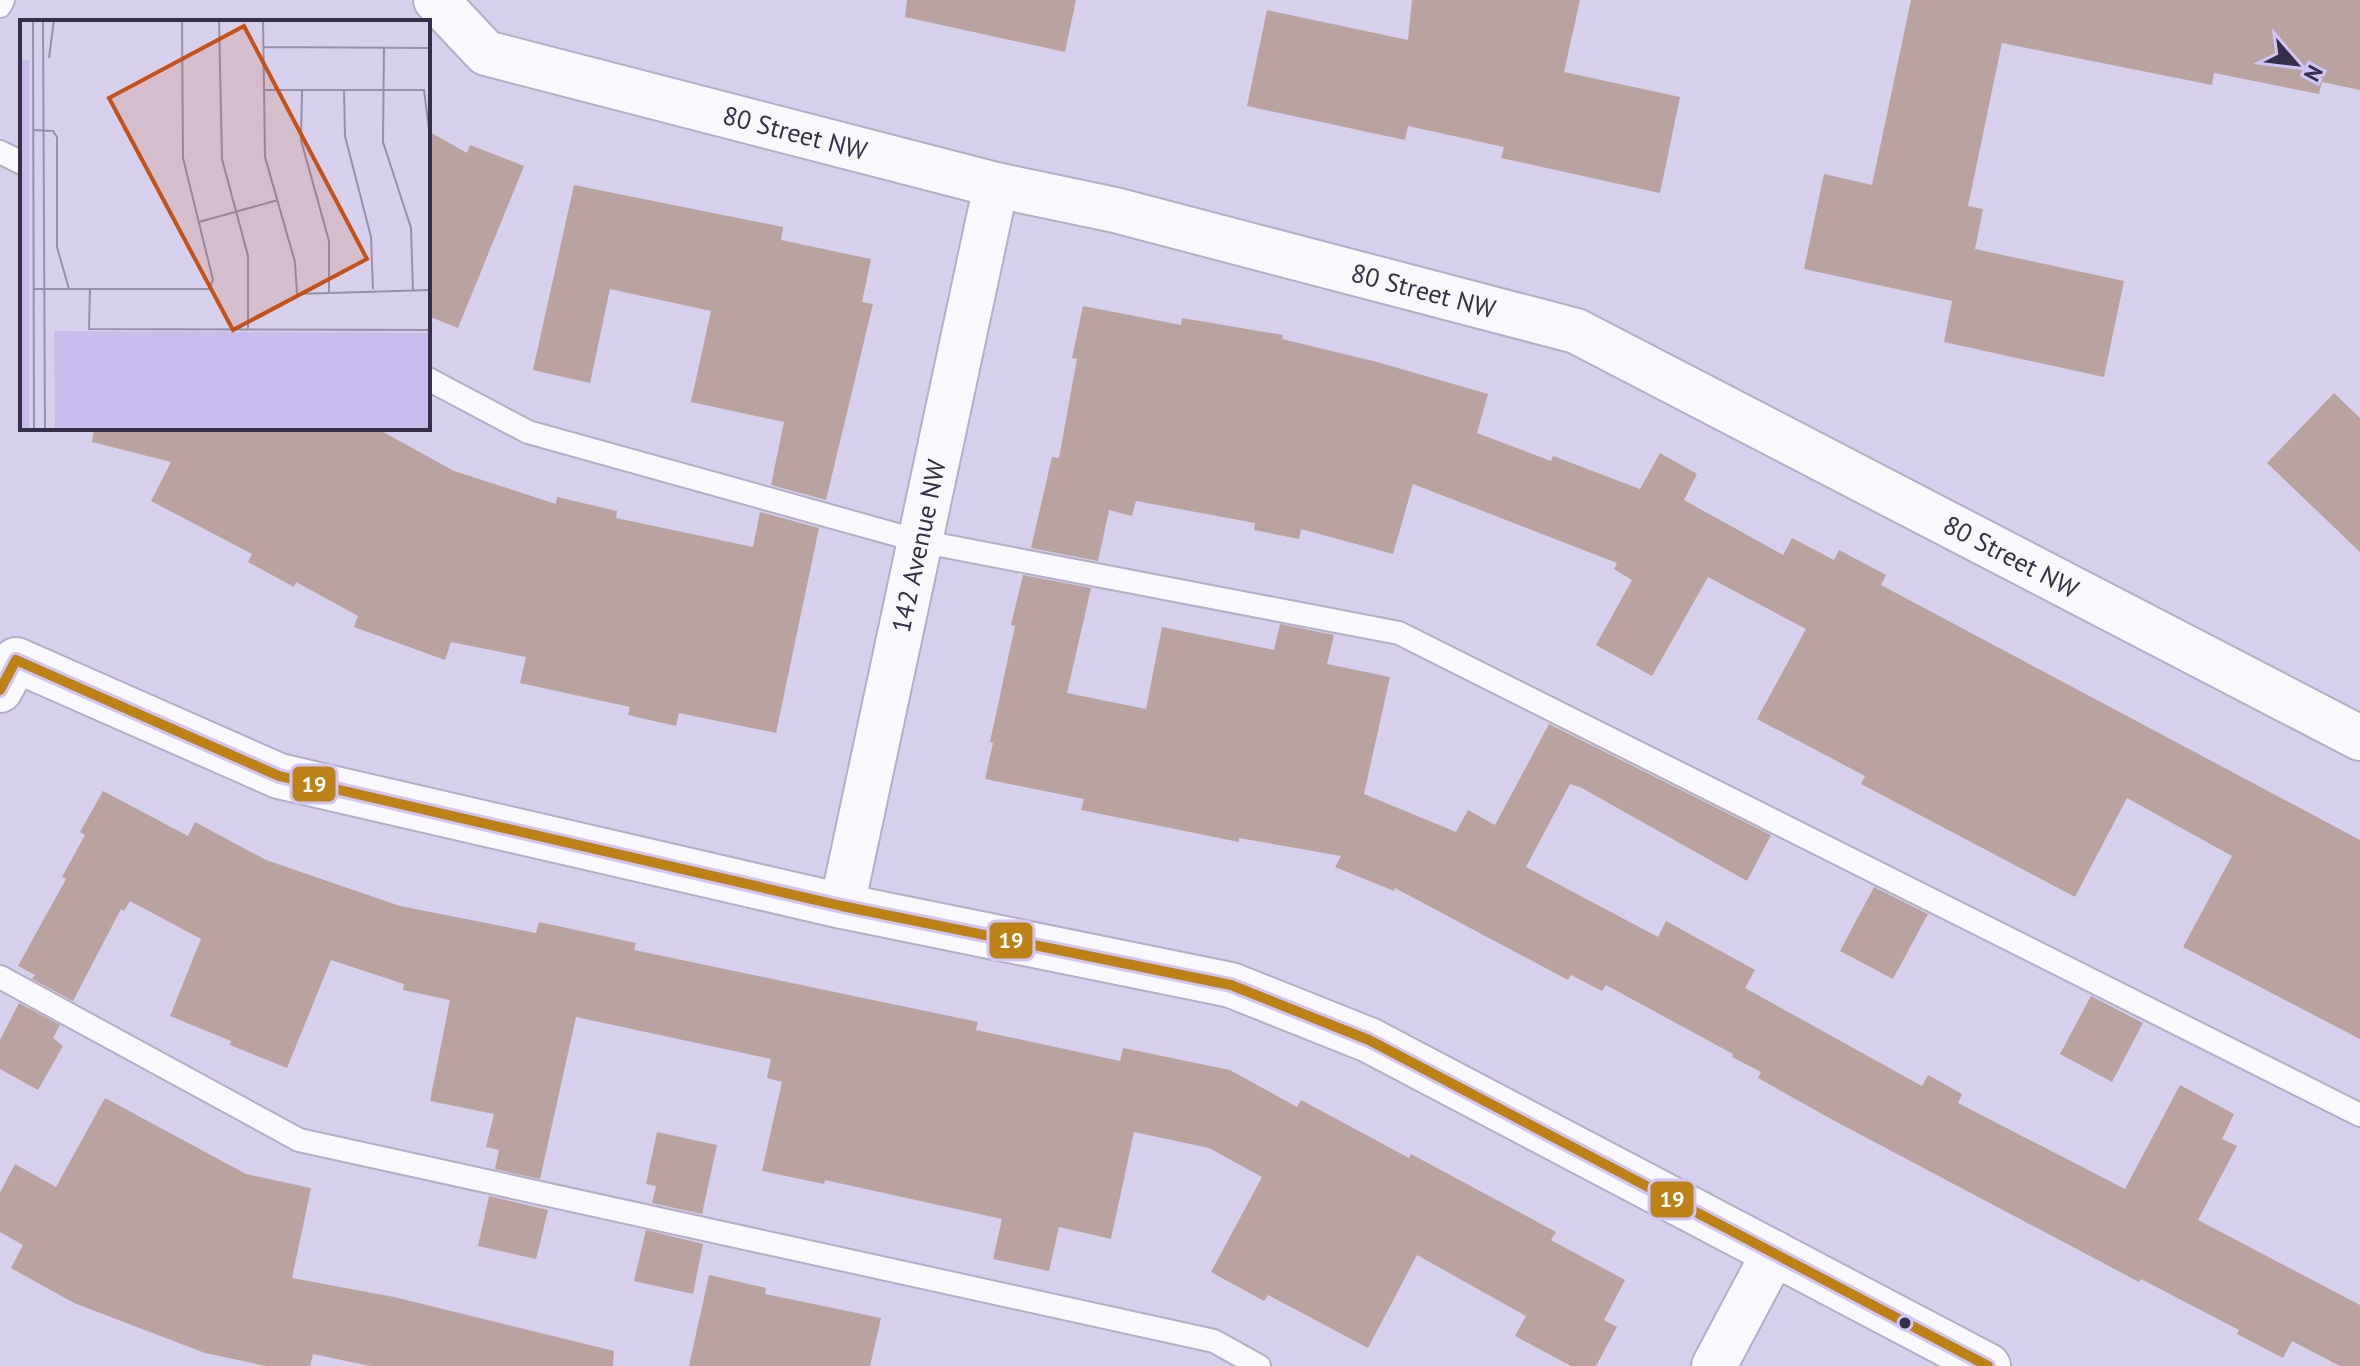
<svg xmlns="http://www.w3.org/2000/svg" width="2360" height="1366" font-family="'PT Sans',sans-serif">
<rect width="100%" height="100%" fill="#d7d0ed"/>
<path fill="#b9a29f" d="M907 0H1076L1065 52 905 17Z
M1412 0H1580L1564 72 1680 97 1660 193 1501 158 1504 147 1408 126 1405 140 1247 106 1267 10 1408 40Z
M1911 0H2360V90L2322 82 2319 94 2214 73 2212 85 2002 43 1968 206 1983 209 1975 249 2124 281 2104 377 1944 342 1952 301 1804 269 1824 174 1872 185Z
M428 131 467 153 470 145 524 166 458 328 428 316Z
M574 185 783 227 781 240 871 259 862 302 873 304 826 500 771 485 784 422 691 402 711 311 610 289 590 383 533 370Z
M1083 306 1181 325 1182 318 1283 335 1282 339 1377 362 1488 394 1477 433 1551 461 1553 456 1640 489 1660 453 1697 474 1684 500 1783 555 1792 538 1834 560 1839 550 1886 575 1881 585 2360 840V1039L2183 947 2232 856 2127 798 2075 897 1861 784 1865 776 1757 719 1806 629 1708 577 1652 676 1596 645 1632 580 1614 569 1617 563 1413 484 1393 554 1301 529 1299 539 1254 530 1255 523 1136 501 1132 516 1109 510 1098 561 1031 548 1052 457 1059 458 1077 359 1072 358Z
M2334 393 2360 418V552L2267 463Z
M94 428H376L454 471 556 504 557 497 617 511 616 518 753 547 760 512 819 528 776 733 679 713 676 726 628 715 630 707 520 683 526 657 451 642 445 660 354 627 358 616 296 582 294 587 248 562 252 554 151 501 171 462 92 442Z
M1023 575 1091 588 1067 693 1146 709 1162 627 1274 650 1280 624 1334 635 1327 664 1390 677 1364 794 1456 832 1468 810 1495 825 1549 724 1771 835 1747 881 1582 788 1570 784 1526 867 1658 937 1666 921 1755 970 1745 988 1922 1086 1928 1075 1962 1094 1958 1103 2125 1189 2180 1085 2234 1114 2222 1139 2237 1146 2198 1220 2360 1305V1366H2340L2292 1341 2283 1358 2237 1334 2239 1330 2141 1279 2139 1282 1831 1119 1758 1078 1761 1072 1732 1057 1733 1054 1606 985 1602 991 1571 975 1568 980 1395 888 1394 891 1335 867 1341 856 1239 838V842L1081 810 1084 799 985 779 993 743 990 742 1015 626 1011 625Z
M103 791 188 836 195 822 266 860 400 906 536 933 539 922 636 943 634 950 978 1022 976 1030 1120 1061 1123 1048 1230 1070 1297 1107 1301 1100 1409 1158 1411 1154 1556 1232 1551 1240 1625 1280 1604 1320 1617 1327 1596 1366H1571L1515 1336 1526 1316 1417 1255 1368 1348 1268 1295 1264 1301 1211 1272 1262 1177 1209 1148 1134 1132 1111 1239 1059 1227 1049 1271 993 1259 1002 1219 825 1180 824 1184 762 1171 782 1082 767 1078 771 1059 576 1017 540 1179 495 1169 499 1150 486 1147 494 1114 430 1101 450 1000 403 990 404 984 331 960 287 1068 230 1045 231 1041 170 1016 201 939 130 901 124 911 121 909 73 1001 32 979 35 975 18 966 66 879 62 877 85 835 80 832Z
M1874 887 1928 914 1893 979 1840 951Z
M2091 996 2143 1023 2112 1082 2060 1054Z
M19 1003 60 1025 53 1038 63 1046 38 1090 0 1069V1040Z
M105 1098 246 1174 311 1188 292 1278 394 1297 614 1351 613 1366H370L313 1354 310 1366H266L205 1353 74 1303 11 1268 23 1245 0 1232V1193L15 1164 56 1187Z
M657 1132 717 1145 702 1214 652 1203 656 1186 646 1184Z
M489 1196 548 1210 536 1259 478 1246Z
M646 1230 703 1244 693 1294 634 1281Z
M709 1275 766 1288 765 1294 881 1318 870 1366H689Z"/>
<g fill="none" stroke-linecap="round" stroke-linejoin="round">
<defs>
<path id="service" d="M0 6 3 0
M0 152 22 163
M428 379 528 432 919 541 1399 633 2360 1115
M0 977 299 1140 1214 1341 1259 1366"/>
<g id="minor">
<path id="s1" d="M436 0 486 53 996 185 1115 210 1576 331 2360 738"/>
<path id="s2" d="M842 906 996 185"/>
<path d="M1714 1366 1774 1253"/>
</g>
<path id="tertiary" d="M0 690 16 660 279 776 842 906 1231 985 1369 1040 1988 1366"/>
</defs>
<use href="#service" stroke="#b4aec7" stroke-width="26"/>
<use href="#minor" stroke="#b4aec7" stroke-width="48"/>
<use href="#tertiary" stroke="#b4aec7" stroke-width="48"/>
<use href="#service" stroke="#f9f8fc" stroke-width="22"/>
<use href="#minor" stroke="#f9f8fc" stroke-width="44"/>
<use href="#tertiary" stroke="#f9f8fc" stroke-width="44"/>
<defs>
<path id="bus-1" d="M0 690 16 660 279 776 842 906 1231 985 1369 1040 1988 1366"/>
</defs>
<use href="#bus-1" stroke="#d1c4f9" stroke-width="16"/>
<use href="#bus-1" stroke="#bd8216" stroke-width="10"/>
</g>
<circle fill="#362f49" stroke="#d1c4f9" stroke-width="3" cx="1905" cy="1323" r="7"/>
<g text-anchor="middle" stroke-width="7" stroke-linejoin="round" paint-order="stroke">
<g font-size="26" fill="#362f49" stroke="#d1c4f9">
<text dy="9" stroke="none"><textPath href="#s1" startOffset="392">80 Street NW</textPath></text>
<text dy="9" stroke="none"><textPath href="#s1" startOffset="1040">80 Street NW</textPath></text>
<text dy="9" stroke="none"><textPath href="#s2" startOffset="368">142 Avenue NW</textPath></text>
<text dy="9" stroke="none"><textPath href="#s1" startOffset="1688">80 Street NW</textPath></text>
</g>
</g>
<g transform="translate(20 20)">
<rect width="410" height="410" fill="#d7d0ed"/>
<path d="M0 40H9V410H0ZM34 311 410 313V410H35Z" fill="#c8bced"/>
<path fill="none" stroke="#9790ab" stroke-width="2" d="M13 0 14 410M23 0 25 410M199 0 202 139 228 236V310M243 0 245 137 275 242 277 274 410 270M243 27 410 28M364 28 363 122 391 208 393 270M29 38 34 0M243 70H404L410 117M282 70 281 120 309 221V274M324 70 325 116 351 217 353 269M13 110 33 111 37 117V227L49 269M179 202 258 180M13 269H189L193 260 163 138 162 0M70 269 69 309 410 310"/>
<path fill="#c45118" fill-opacity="0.15" stroke="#c45118" stroke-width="4" d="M224 6 347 239 213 310 89 78Z"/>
<rect width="410" height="410" fill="none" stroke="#362f49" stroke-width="4"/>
</g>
<g stroke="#d1c4f9" stroke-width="3">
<rect x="291" y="765" width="46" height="38" rx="8" fill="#bd8216"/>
<rect x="988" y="921" width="46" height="39" rx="8" fill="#bd8216"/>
<rect x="1649" y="1180" width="46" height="39" rx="8" fill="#bd8216"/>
</g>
<g font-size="22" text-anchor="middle" font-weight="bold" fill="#fff">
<text x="314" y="792">19</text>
<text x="1011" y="948">19</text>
<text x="1672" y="1207">19</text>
</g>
<g transform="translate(2296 64) rotate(118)" stroke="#d1c4f9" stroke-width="6" paint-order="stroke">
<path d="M0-6L14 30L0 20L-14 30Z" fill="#362f49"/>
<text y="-12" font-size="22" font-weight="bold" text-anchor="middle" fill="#362f49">N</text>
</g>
</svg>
